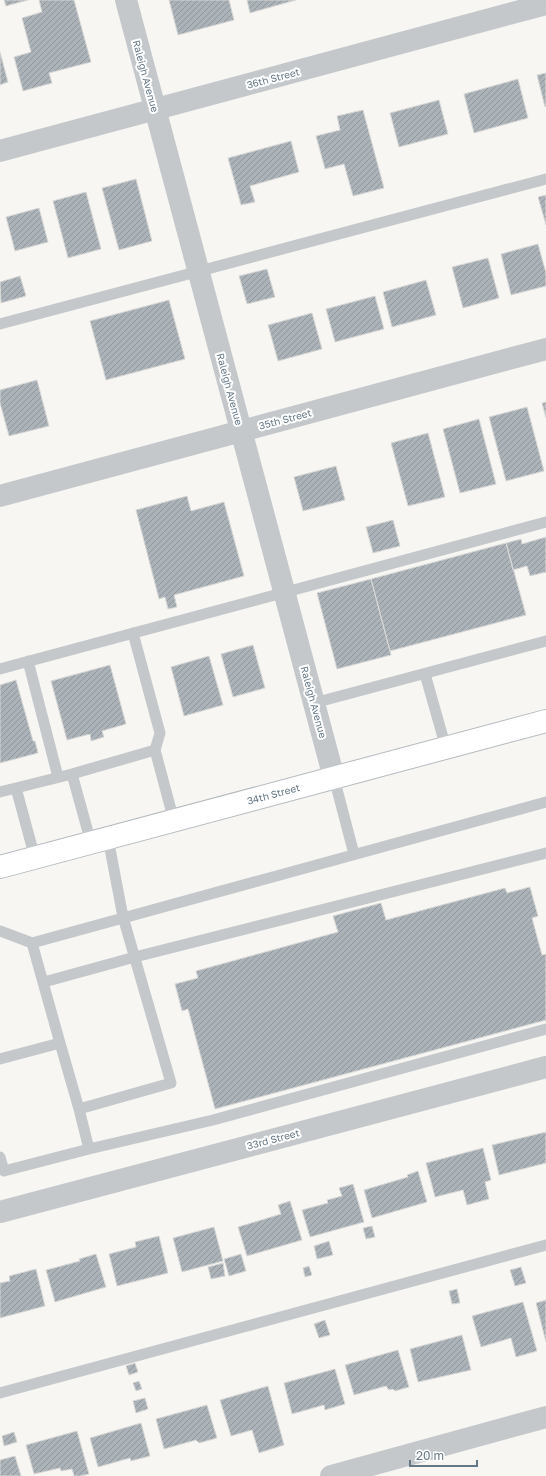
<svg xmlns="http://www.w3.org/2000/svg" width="546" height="1476" font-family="'Golos Text',sans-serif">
<defs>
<pattern id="building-hatch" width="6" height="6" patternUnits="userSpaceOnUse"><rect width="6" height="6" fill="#abb3b9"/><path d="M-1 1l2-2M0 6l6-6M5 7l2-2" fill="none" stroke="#8f969c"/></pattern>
</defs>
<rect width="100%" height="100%" fill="#f7f6f3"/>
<path fill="url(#building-hatch)" stroke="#d8d8d6" d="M4 0H28L6 6Z
M39 0H74L91 62 49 73 52 83 23 91 14 57 31 52 22 18 42 12Z
M169 0H229L234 20 178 35Z
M247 0H296L250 13Z
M0 52 8 82 0 85Z
M546 73V106L545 107 537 75Z
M518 79 528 118 474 133 464 94Z
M439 100 448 134 399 147 390 113Z
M363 110 384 188 353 196 344 164 325 169 316 136 340 130 337 116Z
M291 141 299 172 250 186 255 202 241 205 228 158Z
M136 179 152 241 119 250 102 188Z
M86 192 101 249 68 258 53 201Z
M546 195V225L538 197Z
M39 208 48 242 15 251 6 217Z
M538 244 546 273V286L511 295 501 254Z
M488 258 499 298 463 308 452 267Z
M267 269 275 297 247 304 239 276Z
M20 276 26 296 1 303 0 282Z
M426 280 436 315 392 327 383 292Z
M375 296 384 329 335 342 326 309Z
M169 300 185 359 106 380 90 321Z
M312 313 322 349 278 361 268 325Z
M37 380 49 426 9 436 0 403V390Z
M546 402V418L542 403Z
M527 407 544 471 506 481 489 417Z
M479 419 496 484 460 493 443 429Z
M428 433 445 497 408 506 391 443Z
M336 466 345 500 303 511 294 477Z
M187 496 191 511 224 502 244 576 174 595 177 607 168 609 165 597 159 599 136 510Z
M393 520 400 546 373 553 366 527Z
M546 537V572L530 576 527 566 513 570 506 543 521 539 522 544Z
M506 543 526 615 390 651 371 579Z
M371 579 391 655 337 669 317 593Z
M253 645 265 688 233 697 221 654Z
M209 656 223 705 184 716 171 667Z
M110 665 126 724 102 731 104 737 91 741 90 734 67 740 51 681Z
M16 680 33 741H35L38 753 0 763V685Z
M530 887 538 916 532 918 542 955 546 954V1020L215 1109 188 1009 182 1011 175 984 198 978 196 971 338 932 333 916 381 903 386 920 505 888 507 893Z
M546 1132V1163L499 1175 492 1145Z
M483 1148 491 1180 485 1182 489 1199 467 1205 463 1190 435 1197 426 1163Z
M418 1171 427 1202 372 1218 364 1190 408 1177 407 1175Z
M353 1184 364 1222 310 1237 302 1210 328 1203 327 1200 342 1196 339 1188Z
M290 1201 302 1240 247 1256 238 1227 281 1214 278 1205Z
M372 1226 375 1237 366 1239 363 1228Z
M214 1227 223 1261 182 1272 173 1238Z
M159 1236 168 1273 117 1286 109 1254 136 1247 135 1242Z
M329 1241 333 1255 317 1259 314 1246Z
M96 1254 106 1287 55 1302 46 1270 80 1261 79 1259Z
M241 1254 246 1271 229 1276 224 1259Z
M223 1263 225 1276 211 1279 208 1267Z
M309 1266 312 1275 305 1277 303 1268Z
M521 1267 526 1283 515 1286 510 1270Z
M36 1269 45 1306 0 1318V1283L10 1281 9 1276Z
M457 1289 460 1303 452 1304 449 1291Z
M546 1300V1342L536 1303Z
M523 1302 537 1351 516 1357 511 1338 481 1347 472 1316Z
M325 1320 330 1335 319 1338 314 1324Z
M462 1335 471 1370 418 1382 410 1349Z
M398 1350 409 1387 395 1391 393 1389 389 1390 386 1386 354 1395 345 1365Z
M135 1363 138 1372 129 1375 126 1366Z
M335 1369 345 1404 325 1410 324 1405 292 1414 284 1383Z
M139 1381 142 1389 136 1391 133 1383Z
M268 1386 284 1445 259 1453 252 1430 231 1436 220 1400Z
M145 1398 148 1409 136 1413 133 1401Z
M207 1405 217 1438 199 1443 196 1440 164 1449 156 1419Z
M141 1423 150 1456 131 1461 130 1458 98 1467 90 1438Z
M77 1431 89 1474 80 1476H74L72 1469 61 1471 60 1468 34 1474 26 1445Z
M14 1432 17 1442 4 1446 2 1436Z
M15 1456 21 1476H0V1460Z"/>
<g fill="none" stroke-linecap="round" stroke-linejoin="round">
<defs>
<g id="secondary">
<path id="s1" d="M0 867 546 721"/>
</g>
</defs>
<use href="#secondary" stroke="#b4babe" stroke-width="24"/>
<path stroke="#c4c8cb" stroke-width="11" d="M0 324 546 179
M133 633 160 733 155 750 174 821
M28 661 58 777
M0 669 546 522
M425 674 446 748
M314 703 546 641
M334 778 354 854
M0 792 16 788
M91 843 72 774 155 750
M35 858 16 788 72 774
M0 931 32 943
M44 982 135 957 546 853
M60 1043 79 1109
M0 1059 60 1043 32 943 546 802
M89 1149 213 1120 546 1029
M0 1157 4 1171 89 1149 79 1109 171 1083 123 917 108 838
M0 1393 546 1245"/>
<path stroke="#c4c8cb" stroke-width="22" d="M126 0 334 778
M0 151 546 4
M0 496 546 349
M0 1212 546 1067
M331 1476 546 1417"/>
<use href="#secondary" stroke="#fff" stroke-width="22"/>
</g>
<g text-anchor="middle" stroke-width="4" stroke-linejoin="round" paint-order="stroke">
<g font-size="10" fill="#657885" stroke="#fff">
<text transform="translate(146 76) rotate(75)" y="4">Raleigh Avenue</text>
<text transform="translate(273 78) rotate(-15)" y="4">36th Street</text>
<text transform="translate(230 389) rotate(75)" y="4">Raleigh Avenue</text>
<text transform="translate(285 419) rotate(-15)" y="4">35th Street</text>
<text transform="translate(314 702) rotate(75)" y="4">Raleigh Avenue</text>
<text dy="4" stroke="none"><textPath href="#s1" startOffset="283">34th Street</textPath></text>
<text transform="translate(273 1139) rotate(-15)" y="4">33rd Street</text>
</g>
</g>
<path d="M410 1460v6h67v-6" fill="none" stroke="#657885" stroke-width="2"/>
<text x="416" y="1460" font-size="12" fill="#657885" stroke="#ffffff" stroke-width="3" paint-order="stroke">20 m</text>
</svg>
